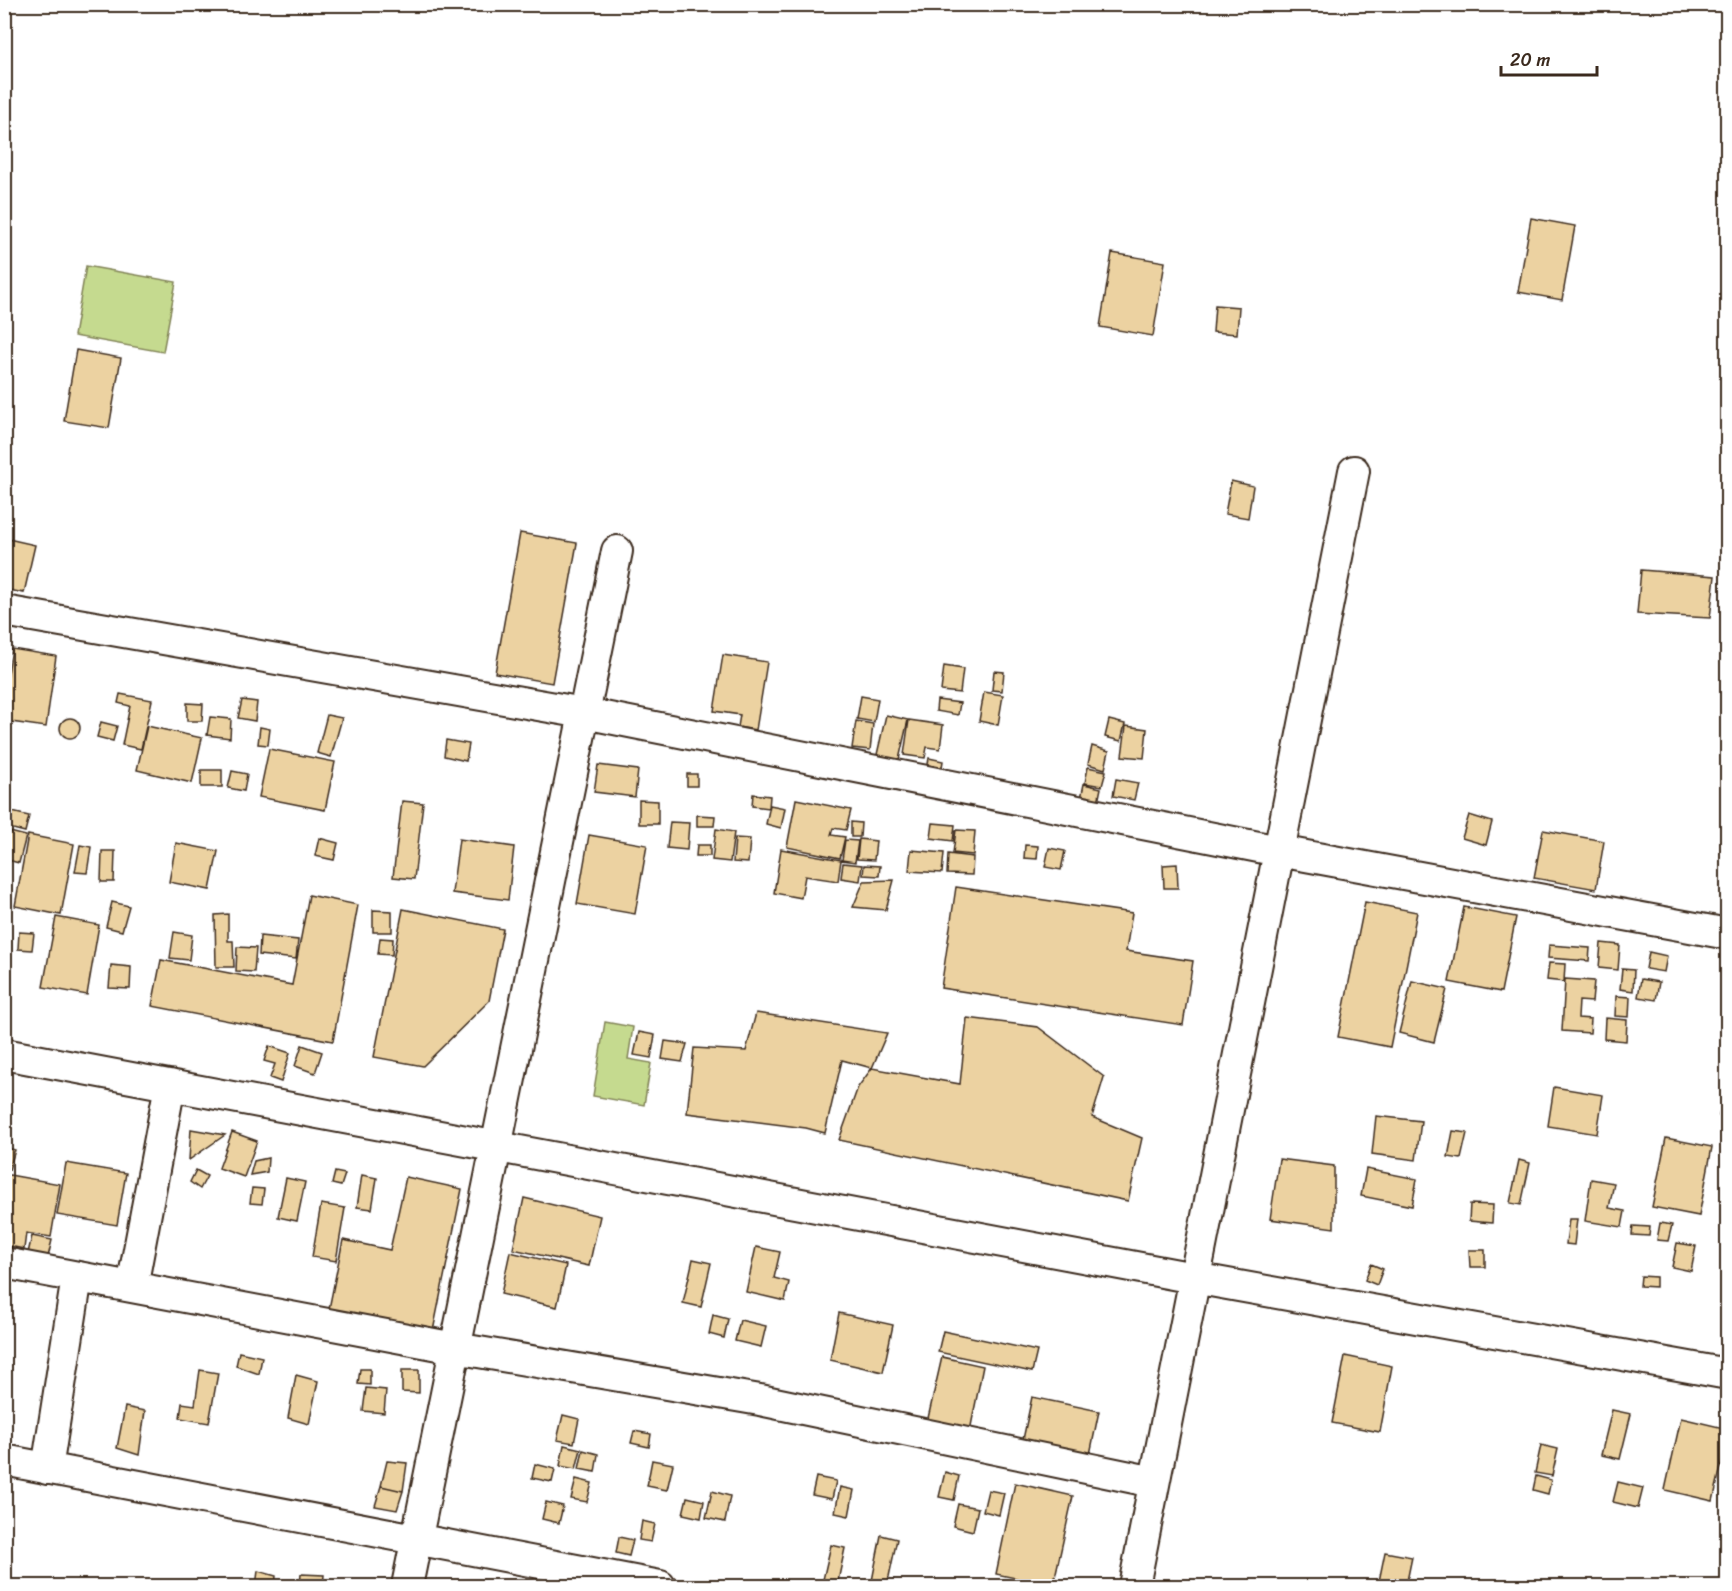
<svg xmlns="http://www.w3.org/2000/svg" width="1732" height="1591" font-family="Sriracha,sans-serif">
<rect width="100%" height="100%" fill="#fff"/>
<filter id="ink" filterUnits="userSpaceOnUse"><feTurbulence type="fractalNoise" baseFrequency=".0167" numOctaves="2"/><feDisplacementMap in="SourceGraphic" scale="12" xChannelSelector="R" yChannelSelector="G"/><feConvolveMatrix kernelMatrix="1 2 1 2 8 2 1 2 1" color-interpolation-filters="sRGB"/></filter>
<g filter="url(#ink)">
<path fill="#c5da8f" stroke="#808256" stroke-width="1.5" d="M86 266 176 282 163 352 74 336Z
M605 1022 633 1027 628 1059 651 1063 644 1105 593 1096Z"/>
<path fill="#ecd2a1" stroke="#3b2a1e" stroke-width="1.5" d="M1531 218 1575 226 1562 300 1518 292Z
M1112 253 1165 262 1153 336 1100 327Z
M1215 305 1239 307 1237 334 1213 332Z
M76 350 121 358 109 428 64 421Z
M1231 481 1253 486 1248 518 1225 514Z
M520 533 577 543 552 683 495 673Z
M4 538 35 545 24 593 4 589Z
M1641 570 1715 576 1710 618 1637 614Z
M12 649 56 656 46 727 4 721V698Z
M723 655 767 662 756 730 738 727 740 715 714 711Z
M944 666 963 669 960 693 941 691Z
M994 671 1004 672 1002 691 992 690Z
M984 692 1003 695 998 725 979 721Z
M120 694 152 700 141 749 122 745 130 706 118 703Z
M861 696 878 699 874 722 857 719Z
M242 700 257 702 255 721 238 718Z
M937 700 960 703 958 715 936 711Z
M187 703 203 704 202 721H187Z
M327 715 342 718 331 757 317 753Z
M886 715 908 720 898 764 876 759Z
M210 717 231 719 230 738 207 735Z
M60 728a10 10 0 1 1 20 0a10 10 0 1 1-20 0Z
M909 720 943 725 940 749 927 747 925 758 904 755Z
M1109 720 1125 724 1121 741 1105 737Z
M856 721 873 724 870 750 852 748Z
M101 722 117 726 113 741 97 737Z
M147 726 202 738 192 783 137 770Z
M1126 726 1147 729 1144 758 1122 756Z
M260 727 270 729 268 745 258 744Z
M446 740 469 744 466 761 444 756Z
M1092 746 1109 751 1105 769 1088 764Z
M269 749 335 762 325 810 259 797Z
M929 758 943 761 941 773 927 770Z
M598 765 638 770 635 797 594 792Z
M1088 767 1106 771 1102 786 1085 783Z
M201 770H222V787H201Z
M232 771 247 774 244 791 228 788Z
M687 774H697V786H687Z
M1116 779 1138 783 1134 800 1113 796Z
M1084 784 1101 788 1097 807 1080 803Z
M753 794 770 796 769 808 752 806Z
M796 799 851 810 846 830 833 828 831 835 845 837 840 858 787 847Z
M639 800 658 801V824H639Z
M402 801 423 803 414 879 393 877Z
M770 805 785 808 781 828 766 824Z
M12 812 29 816 25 832 9 828Z
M697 815 715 816 714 826H697Z
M1469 815 1492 822 1486 845 1462 838Z
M670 822 689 823 687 850 667 848Z
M851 822 861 823 860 837H851Z
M933 823 955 825 953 841 931 838Z
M716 829 734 832 730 862 712 860Z
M956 830 975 831 973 855 953 853Z
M1543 830 1604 841 1596 889 1534 878Z
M6 831 26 836 19 863 4 859Z
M28 835 74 844 61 915 15 906Z
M589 835 647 845 635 914 577 904Z
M319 838 338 843 334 860 315 856Z
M735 838 750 839 748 863 733 862Z
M459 839 514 847 508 900 452 893Z
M859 839 876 841 874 860 857 859Z
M845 840 858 841 855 862 842 860Z
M176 843 218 851 210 890 169 882Z
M80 845 91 847 87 873 75 872Z
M697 845H710V856H696Z
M1025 845 1038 846 1037 859 1024 858Z
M1049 848 1065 851 1061 870 1045 867Z
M781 849 841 860 838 881 805 876 801 898 774 893Z
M911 850 944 853 942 873 909 871Z
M102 851H115L114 882H101Z
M948 854 973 857 972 875 947 874Z
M843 863 862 865 860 881 841 878Z
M1177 864 1178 888H1164L1163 865Z
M864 865 880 866 879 876 863 875Z
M894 880 886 910 853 907 864 881Z
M956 887 1132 913 1126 951 1193 961 1183 1025 941 988Z
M309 895 358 905 333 1041 152 1006 161 960 292 985Z
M112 902 129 906 122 931 106 927Z
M1365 902 1417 912 1390 1047 1338 1037Z
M1464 907 1516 917 1501 992 1449 982Z
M403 909 503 929 489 1001 423 1066 374 1057Z
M373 910 392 911V932H373Z
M228 914V941H233L234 967H216L215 915Z
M56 917 99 925 87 995 43 987Z
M19 932 34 933 32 950 18 949Z
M174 932 192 935 189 960 170 958Z
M260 936 298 940 296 959 259 955Z
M380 938 393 939 392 955 378 954Z
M1601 943 1620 945 1618 970 1599 968Z
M1549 945 1590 948 1589 961 1548 958Z
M237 947 256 948 254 972 236 971Z
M1649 952 1667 956 1664 972 1646 969Z
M1549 963 1565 964 1564 982 1547 980Z
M111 965 131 967 130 989 109 988Z
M1622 969 1634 970 1633 991 1620 989Z
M1565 979 1594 981 1592 1002 1579 1001 1578 1018 1591 1019 1590 1033 1562 1031Z
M1641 979 1659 982 1656 1000 1638 997Z
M1412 981 1447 989 1434 1042 1399 1033Z
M1616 996 1630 997 1629 1017 1615 1016Z
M756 1013 887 1033 872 1068 842 1060 825 1133 806 1128 687 1113 694 1048 746 1051Z
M967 1018 1038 1027 1104 1077 1092 1117 1142 1138 1128 1201 839 1140 858 1087 872 1068 960 1084Z
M1605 1018 1627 1020 1626 1041 1604 1039Z
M639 1032 655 1035 651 1058 634 1055Z
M665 1041 687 1044 682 1062 662 1059Z
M302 1045 322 1052 315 1073 295 1066Z
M269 1046 290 1053 281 1082 270 1078 275 1064 264 1061Z
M1728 1070V1118L1719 1116Z
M1554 1087 1603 1095 1597 1134 1548 1126Z
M1376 1116 1421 1121 1416 1160 1372 1154Z
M191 1129 225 1135 189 1160Z
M1453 1131 1467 1133 1461 1159 1448 1157Z
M232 1132 257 1141 244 1177 219 1168Z
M1666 1138 1712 1147 1699 1216 1652 1207Z
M4 1147 15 1150 9 1170 4 1168Z
M268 1158 267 1172 250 1175 254 1161Z
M1279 1159 1334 1166V1228L1270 1219Z
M1519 1160 1530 1163 1521 1205 1510 1203Z
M66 1163 126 1173 117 1225 57 1215Z
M1366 1169 1417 1179 1412 1206 1361 1196Z
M196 1170 207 1176 200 1189 190 1182Z
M335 1172 345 1174 341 1186 332 1184Z
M4 1174 60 1184 51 1237 26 1233 24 1249 4 1245Z
M362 1175 377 1178 372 1209 357 1207Z
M406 1177 462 1189 433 1331 329 1309 343 1240 390 1250Z
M286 1178 305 1182 297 1221 278 1217Z
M1591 1179 1614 1183 1609 1208 1625 1211 1622 1227 1585 1221Z
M252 1188 264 1189 262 1204 250 1203Z
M524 1198 600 1216 589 1266 513 1249Z
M321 1204 345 1208 336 1261 312 1257Z
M1470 1204 1493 1205 1492 1223 1469 1221Z
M1569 1219H1577L1574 1245 1566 1244Z
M1660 1223 1672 1225 1668 1241 1657 1240Z
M1633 1226 1650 1227 1649 1236 1632 1235Z
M32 1236 52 1240 48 1257 28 1253Z
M1677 1243 1696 1246 1691 1271 1672 1267Z
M756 1247 780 1252 774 1278 789 1282 785 1301 746 1292Z
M1469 1250H1485V1267H1470Z
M510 1252 566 1265 557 1307 501 1294Z
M693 1259 711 1263 701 1307 683 1303Z
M1371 1264 1383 1269 1377 1285 1365 1280Z
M1641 1276 1656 1277V1287L1640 1286Z
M839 1313 893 1325 883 1372 830 1360Z
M713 1315 728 1319 724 1338 709 1334Z
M740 1320 766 1326 761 1347 735 1341Z
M943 1331 1037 1351 1032 1372 938 1352Z
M239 1352 262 1357 259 1374 236 1366Z
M1345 1356 1392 1366 1380 1432 1332 1423Z
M942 1357 983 1366 969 1436 926 1427Z
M360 1369H370V1385L358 1384Z
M200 1370 218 1373 209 1423 180 1418 182 1403 195 1405Z
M402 1370H419V1393L402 1392Z
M296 1375 318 1381 309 1424 288 1418Z
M366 1388 386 1390 384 1413 363 1411Z
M1032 1397 1099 1411 1088 1464 1021 1449Z
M125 1407 145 1411 139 1455 117 1448Z
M1612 1410 1631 1414 1620 1459 1601 1455Z
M563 1415 579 1419 574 1443 557 1440Z
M1681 1418 1728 1429V1437L1713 1501 1665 1490Z
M634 1431 651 1434 649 1447 631 1443Z
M564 1445 581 1449 576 1469 560 1466Z
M1541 1445 1558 1449 1552 1476 1535 1473Z
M583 1450 598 1454 595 1472 579 1469Z
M652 1460 673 1464 667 1490 647 1486Z
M387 1461 407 1463 403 1491 381 1486Z
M535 1464 555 1469 552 1482 532 1478Z
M945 1472 959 1476 954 1500 939 1497Z
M1536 1476 1551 1480 1548 1494 1533 1490Z
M816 1477 836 1481 832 1499 812 1495Z
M576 1479 592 1483 587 1502 571 1499Z
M1618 1482 1643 1488 1638 1508 1613 1502Z
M1015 1483 1073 1496 1053 1586 996 1574Z
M381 1486 403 1491 397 1510 375 1506Z
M840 1487 854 1490 849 1516 835 1513Z
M988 1490 1004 1493 999 1515 983 1511Z
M712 1491 730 1496 725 1522 706 1518Z
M687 1497 704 1501 701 1518 683 1514Z
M546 1502 563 1506 559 1523 542 1519Z
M958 1504 978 1508 973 1531 953 1526Z
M642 1521 655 1524 651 1542 639 1540Z
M881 1535 897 1539 887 1586H871Z
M619 1537 633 1540 629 1556 616 1553Z
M831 1545 845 1548 837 1586 822 1584Z
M1385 1552 1412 1557 1406 1586H1378Z
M258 1571 276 1576 275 1586H256Z
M301 1574 324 1575 323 1586H300Z"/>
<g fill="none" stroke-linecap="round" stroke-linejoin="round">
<defs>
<path id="minor" d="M4 611 584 713 1279 851 1728 934
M4 1054 1194 1278 1728 1374
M4 1263 455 1348 760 1400 1154 1482
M132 1287 170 1085
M4 1460 660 1586
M47 1469 77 1277
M407 1586 617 551
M1134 1586 1354 471"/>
</defs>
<use href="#minor" stroke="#3b2a1e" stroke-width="34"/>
<use href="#minor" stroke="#fff" stroke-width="30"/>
</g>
</g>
<rect width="1732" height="1591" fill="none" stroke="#fff" stroke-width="24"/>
<rect x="12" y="12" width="1708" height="1567" fill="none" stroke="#3b2a1e" stroke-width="2" filter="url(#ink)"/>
<path d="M1501 66v9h96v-9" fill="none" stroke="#3b2a1e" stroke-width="3"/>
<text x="1510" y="66" font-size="18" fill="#3b2a1e" stroke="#ffffff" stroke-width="4.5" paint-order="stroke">20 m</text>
</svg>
